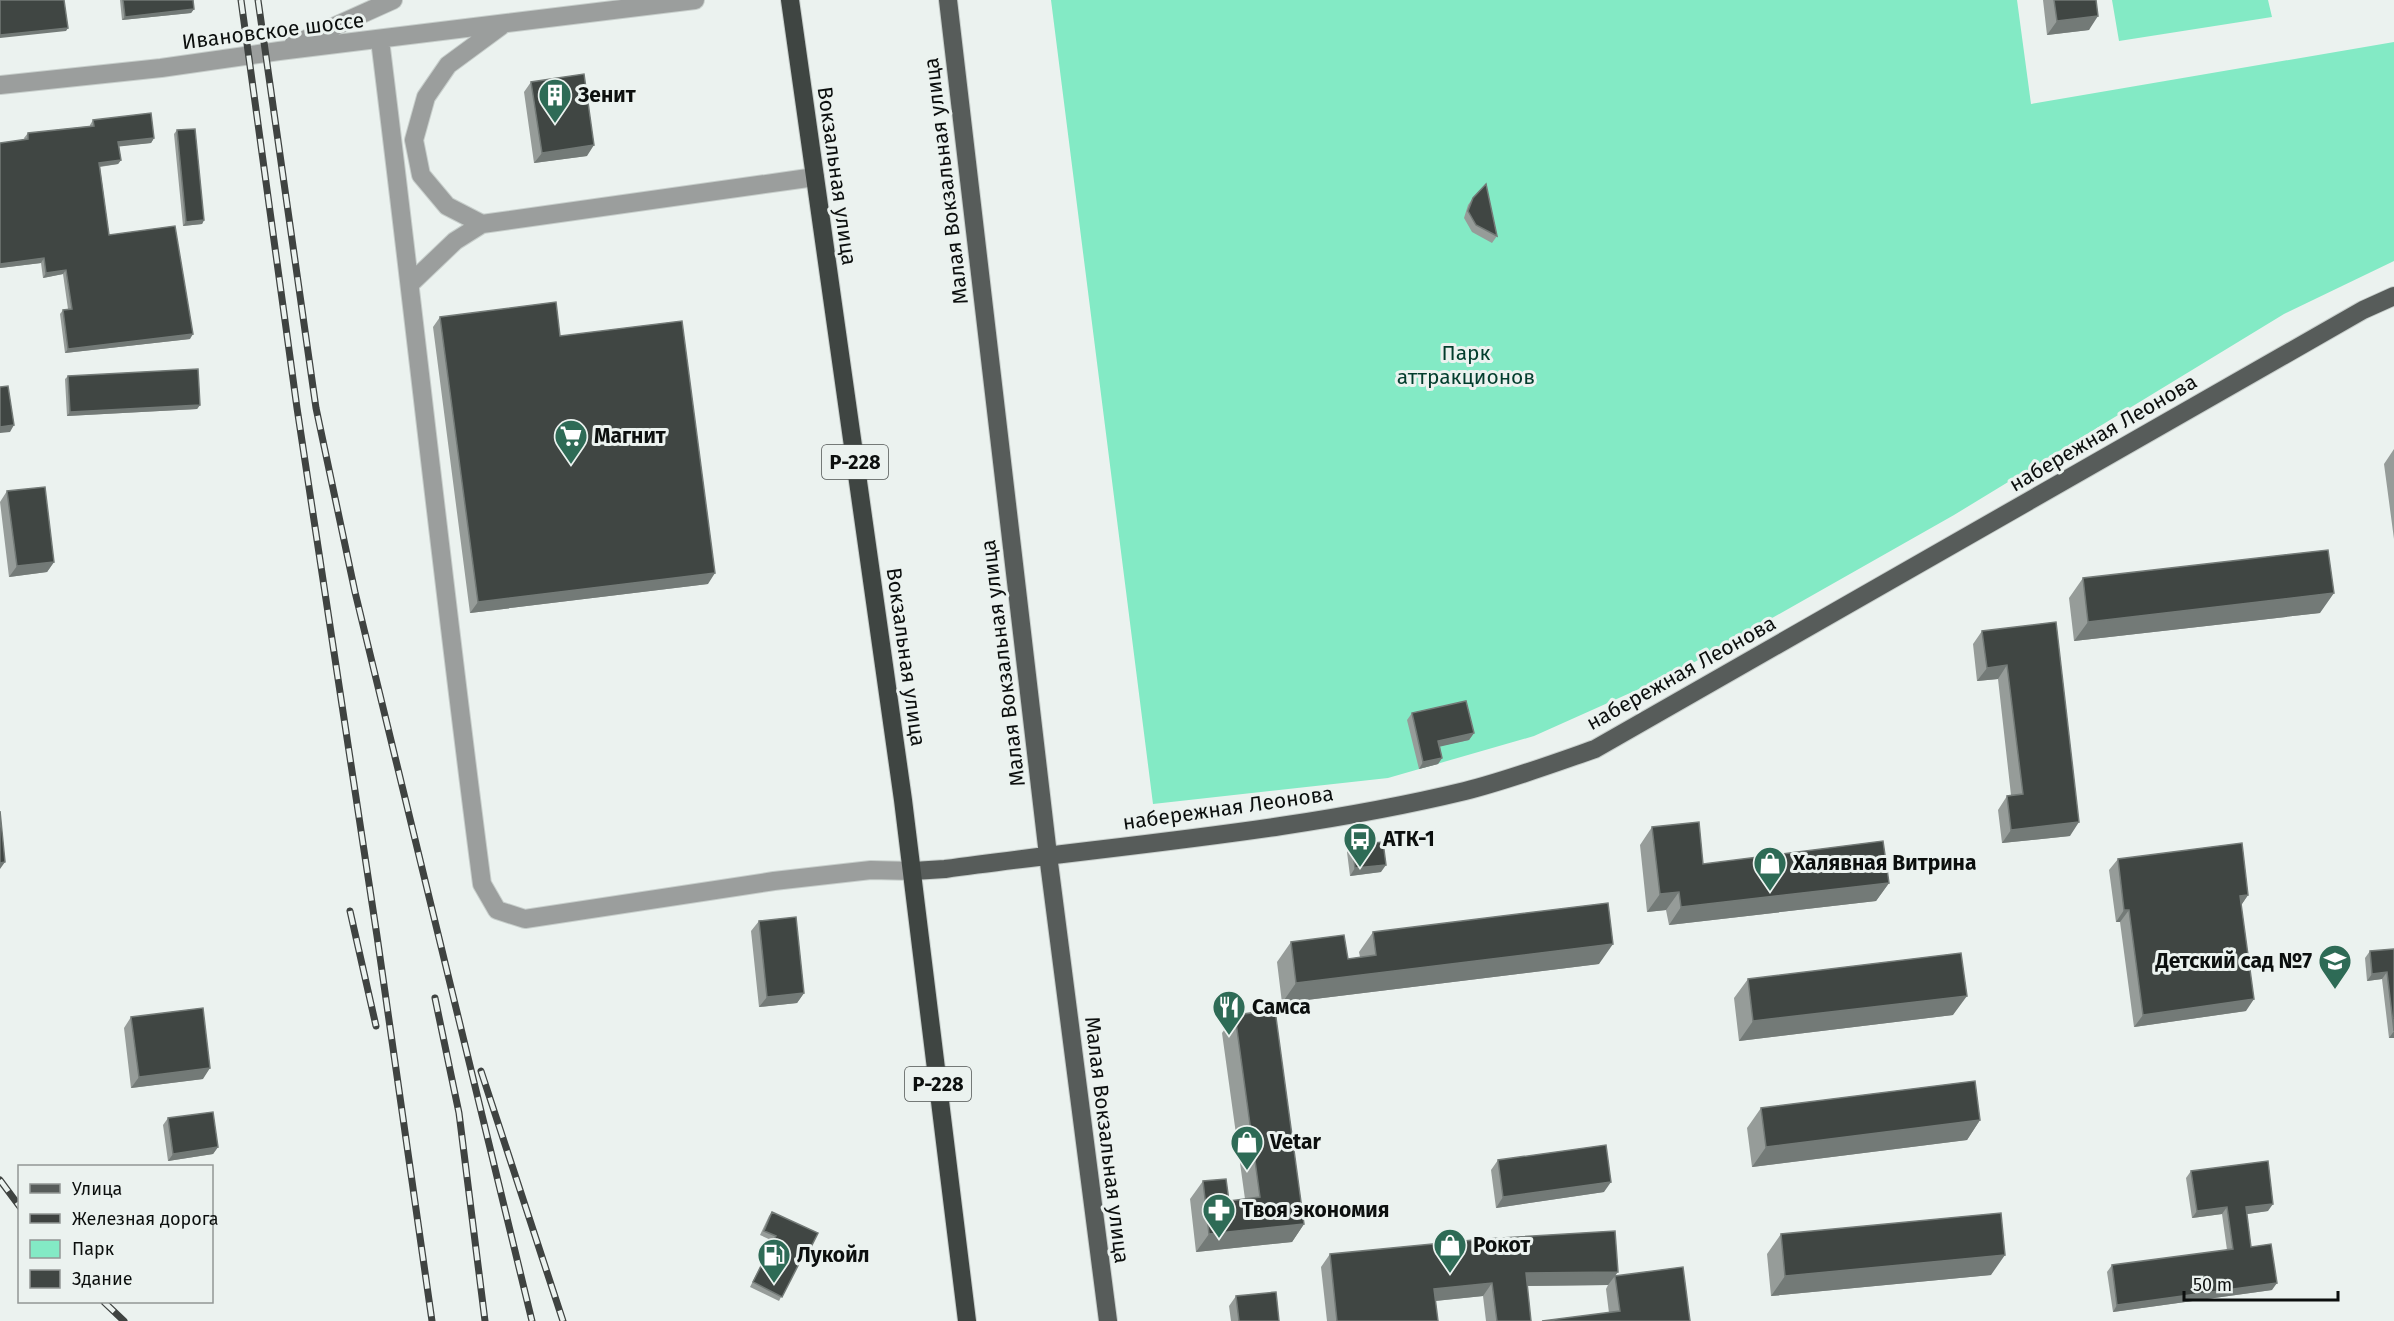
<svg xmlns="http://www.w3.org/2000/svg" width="2394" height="1321" font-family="'Fira Sans',sans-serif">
<rect width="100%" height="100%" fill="#ebf2ef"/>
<path fill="#83eac5" d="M1051 0H2017L2031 104 2394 42V261L2284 314 1954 515 1677 672 1534 736 1388 778 1153 804Z
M2112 0H2268L2272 17 2119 41Z"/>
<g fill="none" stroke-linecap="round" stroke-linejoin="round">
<defs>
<path id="minor" d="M380 40C415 321 445 603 482 884L497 910 525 919 774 881 871 870 913 871
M293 45 393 0
M0 85 161 68 279 51 695 0
M482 224 447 206 421 175 414 140 426 97 448 65 501 26
M410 284 455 241 482 224 815 177"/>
<path id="major" d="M948 0 1048 855 1108 1321
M913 871 945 869C1118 845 1296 832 1465 791 1509 780 1552 764 1595 749L2363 310 2394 296"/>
<path id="highway" d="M790 0 903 800 967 1321"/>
</defs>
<use href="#minor" stroke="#c7cecb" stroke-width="20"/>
<use href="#major" stroke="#c7cecb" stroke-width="20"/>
<use href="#highway" stroke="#c7cecb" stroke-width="20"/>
<use href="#minor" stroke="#9b9e9d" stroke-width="18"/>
<use href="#major" stroke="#575c5a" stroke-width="18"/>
<use href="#highway" stroke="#3f4542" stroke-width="18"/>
<defs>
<path id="rail" d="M241 0 297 408 377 936 432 1321
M258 0 316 408 355 592 532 1321
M350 911 376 1026
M435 998 459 1113 485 1321
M481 1071 563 1321
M0 1180 20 1207
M104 1302 124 1321"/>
</defs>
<use href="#rail" stroke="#3f4341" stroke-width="7"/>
<use href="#rail" stroke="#ebf2ef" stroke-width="4.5" stroke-dasharray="14" stroke-linecap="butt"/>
</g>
<path fill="#969c99" d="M120 0H193L194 9 191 13 122 20Z
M2043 0H2096L2089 30 2047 35Z
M531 82 587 156 534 163 524 92Z
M93 120 154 138 151 143 119 146 121 160 118 164 100 167 109 235 190 339 65 353 60 314 63 310 68 309 63 274 43 278 41 263 0 268V143L25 140 24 138 28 133 90 126V125Z
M177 130 204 220 202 224 183 226 174 134Z
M1473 198 1497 236 1492 243 1472 232 1464 218 1468 205Z
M440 317 560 336 708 584 470 613 433 327Z
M68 376 200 405 197 409 67 416 65 379Z
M2394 449V539L2384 464Z
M7 491 54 562 47 572 9 577 0 502Z
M2083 578 2320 613 2074 641 2069 598Z
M2056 622 2070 836 2002 843 1998 810 2007 796 2011 795 1998 679 1977 681 1973 644 1982 631Z
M1412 713 1474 733 1469 740 1440 746 1442 758 1438 764 1419 769 1407 720Z
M1652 827 1703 864 1889 883 1876 901 1669 925 1666 910 1647 912 1640 845Z
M1352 845 1381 872 1350 876 1347 852Z
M2118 859 2248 895 2241 905 2246 1011 2134 1027 2120 922H2116L2109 870Z
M759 921 804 993 797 1003 759 1007 751 931Z
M1373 932 1599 964 1282 1003 1277 962 1291 942 1348 959 1360 957 1359 952Z
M2394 949V1038H2389L2382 979 2367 981 2365 958 2370 951Z
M1748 979 1953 1015 1739 1041 1734 998Z
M1235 1015 1304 1224 1292 1242 1196 1252 1190 1199 1203 1181 1229 1201 1245 1199 1222 1033Z
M131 1017 203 1079 131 1088 124 1028Z
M1761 1108 1980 1120 1967 1140 1752 1167 1747 1128Z
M168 1118 218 1147 213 1154 168 1161 163 1125Z
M1498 1160 1604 1192 1496 1208 1491 1170Z
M2191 1171 2268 1211 2247 1214 2251 1247 2272 1290 2113 1312 2107 1272 2112 1265 2227 1250 2222 1214 2192 1218 2186 1178Z
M772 1212 809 1251 806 1256 803 1255 779 1301 750 1287 773 1241 760 1235 769 1216Z
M1781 1234 1991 1275 1771 1296 1767 1254Z
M1330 1254 1616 1276 1690 1321 1609 1313 1606 1289 1608 1285 1527 1286 1531 1321H1486L1483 1296 1435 1301 1438 1321H1327L1321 1267Z
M1236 1296 1279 1321H1231L1229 1306Z"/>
<path fill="#737a77" d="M194 9 191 13 122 20 125 17Z
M2098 16 2089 30 2047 35 2057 21Z
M68 28 66 31 0 38V35Z
M154 138 151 143 115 147 118 142Z
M594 145 587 156 534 163 542 153Z
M121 160 118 164 96 167 99 163Z
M204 220 202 224 183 226 186 222Z
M44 258 41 263 0 268V264Z
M66 270 63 274 43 278 46 273Z
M193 334 190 339 65 353 68 349Z
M200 405 197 409 67 416 70 412Z
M14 425 10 432 0 433V427Z
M54 562 47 572 9 577 17 566Z
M715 573 708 584 470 613 478 602Z
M2334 593 2320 613 2074 641 2088 622Z
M2007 665 1998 679 1977 681 1987 668Z
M1474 733 1469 740 1434 748 1438 741Z
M1442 758 1438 764 1419 769 1423 762Z
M2079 822 2070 836 2002 843 2011 830Z
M5 862 0 869V863Z
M1386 865 1381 872 1350 876 1355 868Z
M1889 883 1876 901 1669 925 1681 907Z
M1679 892 1666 910 1647 912 1660 894Z
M2248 895 2240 907V896Z
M2124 910H2129L2120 922H2116Z
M1613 944 1599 964 1282 1003 1296 983Z
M2387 972 2382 979 2367 981 2372 974Z
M804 993 797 1003 759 1007 767 997Z
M1967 996 1953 1015 1739 1041 1753 1021Z
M2254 999 2246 1011 2134 1027 2143 1015Z
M2394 1031V1038H2389Z
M210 1068 203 1079 131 1088 139 1077Z
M1980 1120 1967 1140 1752 1167 1766 1147Z
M218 1147 213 1154 168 1161 173 1154Z
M1611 1182 1604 1192 1496 1208 1503 1197Z
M2273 1204 2268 1211 2241 1215 2246 1207Z
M2227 1207 2222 1214 2192 1218 2197 1211Z
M1304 1224 1292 1242 1196 1252 1209 1234Z
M2005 1255 1991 1275 1771 1296 1785 1276Z
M1618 1272 1608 1285 1517 1286 1526 1273Z
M1492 1283 1483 1296 1425 1302 1434 1289Z
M2277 1283 2272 1290 2113 1312 2117 1305Z"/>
<path fill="#404643" stroke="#737a77" stroke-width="1.5" d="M0 0H64L68 28 0 35Z
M123 0H193L194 9 125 17Z
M2054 0H2096L2098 16 2057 21Z
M584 74 594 145 542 153 531 82Z
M151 113 154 138 118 142 121 160 99 163 109 235 175 226 193 334 68 349 63 310 72 309 66 270 46 273 44 258 0 264V143L28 139V133L94 126 93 120Z
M195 129 204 220 186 222 177 130Z
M1486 184 1497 236 1476 225 1468 211 1473 198Z
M556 302 560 336 682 321 715 573 478 602 440 317Z
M198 369 200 405 70 412 68 376Z
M8 386 14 425 0 427V387Z
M45 487 54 562 17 566 7 491Z
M2328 550 2334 593 2088 622 2083 578Z
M2056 622 2079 822 2011 830 2007 796 2023 794 2007 665 1987 668 1982 631Z
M1466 701 1474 733 1438 741 1442 758 1423 762 1412 713Z
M0 811 5 862 0 863Z
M1699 822 1703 864 1883 841 1889 883 1681 907 1679 892 1660 894 1652 827Z
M1383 842 1386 865 1355 868 1352 845Z
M2242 843 2248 895 2240 896 2254 999 2143 1015 2129 910H2124L2118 859Z
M1608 903 1613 944 1296 983 1291 942 1344 935 1348 959 1376 955 1373 932Z
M796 917 804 993 767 997 759 921Z
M2394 949V1031L2387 972 2372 974 2370 951Z
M1961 953 1967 996 1753 1021 1748 979Z
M203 1008 210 1068 139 1077 131 1017Z
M1275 1010 1304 1224 1209 1234 1203 1181 1226 1179 1229 1201 1260 1197 1235 1015Z
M1975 1081 1980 1120 1766 1147 1761 1108Z
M213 1112 218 1147 173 1154 168 1118Z
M1606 1145 1611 1182 1503 1197 1498 1160Z
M2268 1161 2273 1204 2246 1207 2251 1247 2271 1244 2277 1283 2117 1305 2112 1265 2233 1249 2227 1207 2197 1211 2191 1171Z
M772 1212 818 1233 809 1251 806 1250 782 1297 753 1282 776 1236 764 1231Z
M2001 1213 2005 1255 1785 1276 1781 1234Z
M1615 1231 1618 1272 1526 1273 1531 1321H1497L1492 1283 1434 1289 1438 1321H1337L1330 1254 1484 1239Z
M1683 1267 1690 1321H1542L1620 1311 1615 1276Z
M1276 1292 1279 1321H1239L1236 1296Z"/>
<defs>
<symbol id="building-pin" viewBox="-11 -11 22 30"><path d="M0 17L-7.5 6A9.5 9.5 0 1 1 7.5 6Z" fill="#2e6b56" stroke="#ebf2ef"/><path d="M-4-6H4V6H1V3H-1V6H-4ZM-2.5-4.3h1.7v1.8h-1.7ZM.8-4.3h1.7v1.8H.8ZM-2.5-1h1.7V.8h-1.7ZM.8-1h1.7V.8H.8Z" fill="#fff"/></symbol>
<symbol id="supermarket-pin" viewBox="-11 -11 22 30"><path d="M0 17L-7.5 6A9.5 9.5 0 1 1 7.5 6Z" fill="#2e6b56" stroke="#ebf2ef"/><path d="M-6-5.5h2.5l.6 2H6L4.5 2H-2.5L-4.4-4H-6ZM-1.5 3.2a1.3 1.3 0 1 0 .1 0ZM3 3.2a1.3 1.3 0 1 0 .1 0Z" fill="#fff"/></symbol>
<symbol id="bus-pin" viewBox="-11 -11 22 30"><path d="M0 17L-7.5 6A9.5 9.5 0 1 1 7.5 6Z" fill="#2e6b56" stroke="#ebf2ef"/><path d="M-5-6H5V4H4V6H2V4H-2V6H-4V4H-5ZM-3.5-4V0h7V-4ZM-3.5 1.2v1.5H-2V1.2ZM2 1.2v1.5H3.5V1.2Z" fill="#fff"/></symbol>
<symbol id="shop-pin" viewBox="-11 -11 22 30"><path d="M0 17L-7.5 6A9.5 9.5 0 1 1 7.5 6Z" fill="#2e6b56" stroke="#ebf2ef"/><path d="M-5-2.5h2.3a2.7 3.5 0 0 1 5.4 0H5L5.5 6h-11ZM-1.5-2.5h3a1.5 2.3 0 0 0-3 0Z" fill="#fff"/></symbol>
<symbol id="school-pin" viewBox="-11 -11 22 30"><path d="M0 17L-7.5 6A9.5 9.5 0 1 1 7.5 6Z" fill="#2e6b56" stroke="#ebf2ef"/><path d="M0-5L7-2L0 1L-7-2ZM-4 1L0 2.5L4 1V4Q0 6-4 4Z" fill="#fff"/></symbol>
<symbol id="restaurant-pin" viewBox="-11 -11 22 30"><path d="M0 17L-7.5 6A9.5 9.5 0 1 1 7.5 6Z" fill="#2e6b56" stroke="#ebf2ef"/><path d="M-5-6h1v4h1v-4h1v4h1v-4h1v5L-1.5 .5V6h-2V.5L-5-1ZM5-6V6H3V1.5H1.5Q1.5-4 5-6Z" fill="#fff"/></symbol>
<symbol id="pharmacy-pin" viewBox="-11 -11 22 30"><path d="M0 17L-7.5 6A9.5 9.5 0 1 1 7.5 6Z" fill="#2e6b56" stroke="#ebf2ef"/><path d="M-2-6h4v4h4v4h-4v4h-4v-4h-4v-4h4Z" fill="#fff"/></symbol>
<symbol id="fuel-pin" viewBox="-11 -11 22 30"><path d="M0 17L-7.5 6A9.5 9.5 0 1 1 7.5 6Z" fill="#2e6b56" stroke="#ebf2ef"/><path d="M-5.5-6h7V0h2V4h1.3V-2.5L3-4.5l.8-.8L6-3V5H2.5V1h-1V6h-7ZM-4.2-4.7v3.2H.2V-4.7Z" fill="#fff"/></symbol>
</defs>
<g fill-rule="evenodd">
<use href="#building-pin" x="536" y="76" width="38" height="52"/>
<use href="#supermarket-pin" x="552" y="417" width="38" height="52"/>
<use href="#bus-pin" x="1341" y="820" width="38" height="52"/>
<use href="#shop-pin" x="1751" y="844" width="38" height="52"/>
<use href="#school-pin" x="2316" y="942" width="38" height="52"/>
<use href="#restaurant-pin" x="1210" y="988" width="38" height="52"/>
<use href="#shop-pin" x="1228" y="1123" width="38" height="52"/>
<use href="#pharmacy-pin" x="1200" y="1191" width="38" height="52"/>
<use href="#shop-pin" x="1431" y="1226" width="38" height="52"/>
<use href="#fuel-pin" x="755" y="1236" width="38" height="52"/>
</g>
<g text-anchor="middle" stroke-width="6" stroke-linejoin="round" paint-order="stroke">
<g fill="#ebf2ef" stroke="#4f5352" stroke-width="1.5">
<rect x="822" y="445" width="66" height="34" rx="4.5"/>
<rect x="905" y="1067" width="66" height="34" rx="4.5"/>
</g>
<g font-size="20" font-weight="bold" fill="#0c0f0e">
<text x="855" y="469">Р-228</text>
<text x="938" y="1091">Р-228</text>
</g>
<g font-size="21" fill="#0c0f0e" stroke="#ebf2ef">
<text transform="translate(273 31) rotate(-7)" y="7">Ивановское шоссе</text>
<text transform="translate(837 176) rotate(82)" y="7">Вокзальная улица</text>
<text transform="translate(946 181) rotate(-97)" y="7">Малая Вокзальная улица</text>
<text transform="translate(2103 433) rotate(-30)" y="7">набережная Леонова</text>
<text transform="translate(906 657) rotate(82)" y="7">Вокзальная улица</text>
<text transform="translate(1003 663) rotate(-97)" y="7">Малая Вокзальная улица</text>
<text transform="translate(1681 673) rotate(-29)" y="7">набережная Леонова</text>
<text transform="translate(1228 808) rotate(-8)" y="7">набережная Леонова</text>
<text transform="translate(1107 1140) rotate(83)" y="7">Малая Вокзальная улица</text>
</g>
<g font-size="21" font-weight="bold" fill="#0c0f0e" stroke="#ebf2ef" text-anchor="start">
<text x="578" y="102">Зенит</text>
<text x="594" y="443">Магнит</text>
<text x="1383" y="846">АТК-1</text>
<text x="1793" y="870">Халявная Витрина</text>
<text x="2312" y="968" text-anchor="end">Детский сад №7</text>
<text x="1252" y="1014">Самса</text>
<text x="1270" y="1149">Vetar</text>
<text x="1242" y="1217">Твоя экономия</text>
<text x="1473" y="1252">Рокот</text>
<text x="797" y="1262">Лукойл</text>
</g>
<g font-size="21" fill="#023d2d" stroke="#ebf2ef">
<text x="1466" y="360">Парк<tspan x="1466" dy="24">аттракционов</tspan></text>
</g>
</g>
<rect x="18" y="1165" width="195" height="138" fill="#ebf2ef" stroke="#929795" stroke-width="1.5"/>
<rect x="30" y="1184" width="30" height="9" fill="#575c5a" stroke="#929795" stroke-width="1.5"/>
<text x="72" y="1195" font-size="18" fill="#0c0f0e">Улица</text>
<rect x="30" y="1214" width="30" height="9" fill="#3f4341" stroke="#929795" stroke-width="1.5"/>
<text x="72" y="1225" font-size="18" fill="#0c0f0e">Железная дорога</text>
<rect x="30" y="1240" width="30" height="18" fill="#83eac5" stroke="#929795" stroke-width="1.5"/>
<text x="72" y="1255" font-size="18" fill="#0c0f0e">Парк</text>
<rect x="30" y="1270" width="30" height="18" fill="#404643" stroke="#929795" stroke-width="1.5"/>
<text x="72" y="1285" font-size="18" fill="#0c0f0e">Здание</text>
<path d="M2184 1291v9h154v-9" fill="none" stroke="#0c0f0e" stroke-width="3"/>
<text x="2193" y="1291" font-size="18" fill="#0c0f0e" stroke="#ebf2ef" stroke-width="4.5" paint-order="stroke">50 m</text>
</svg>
